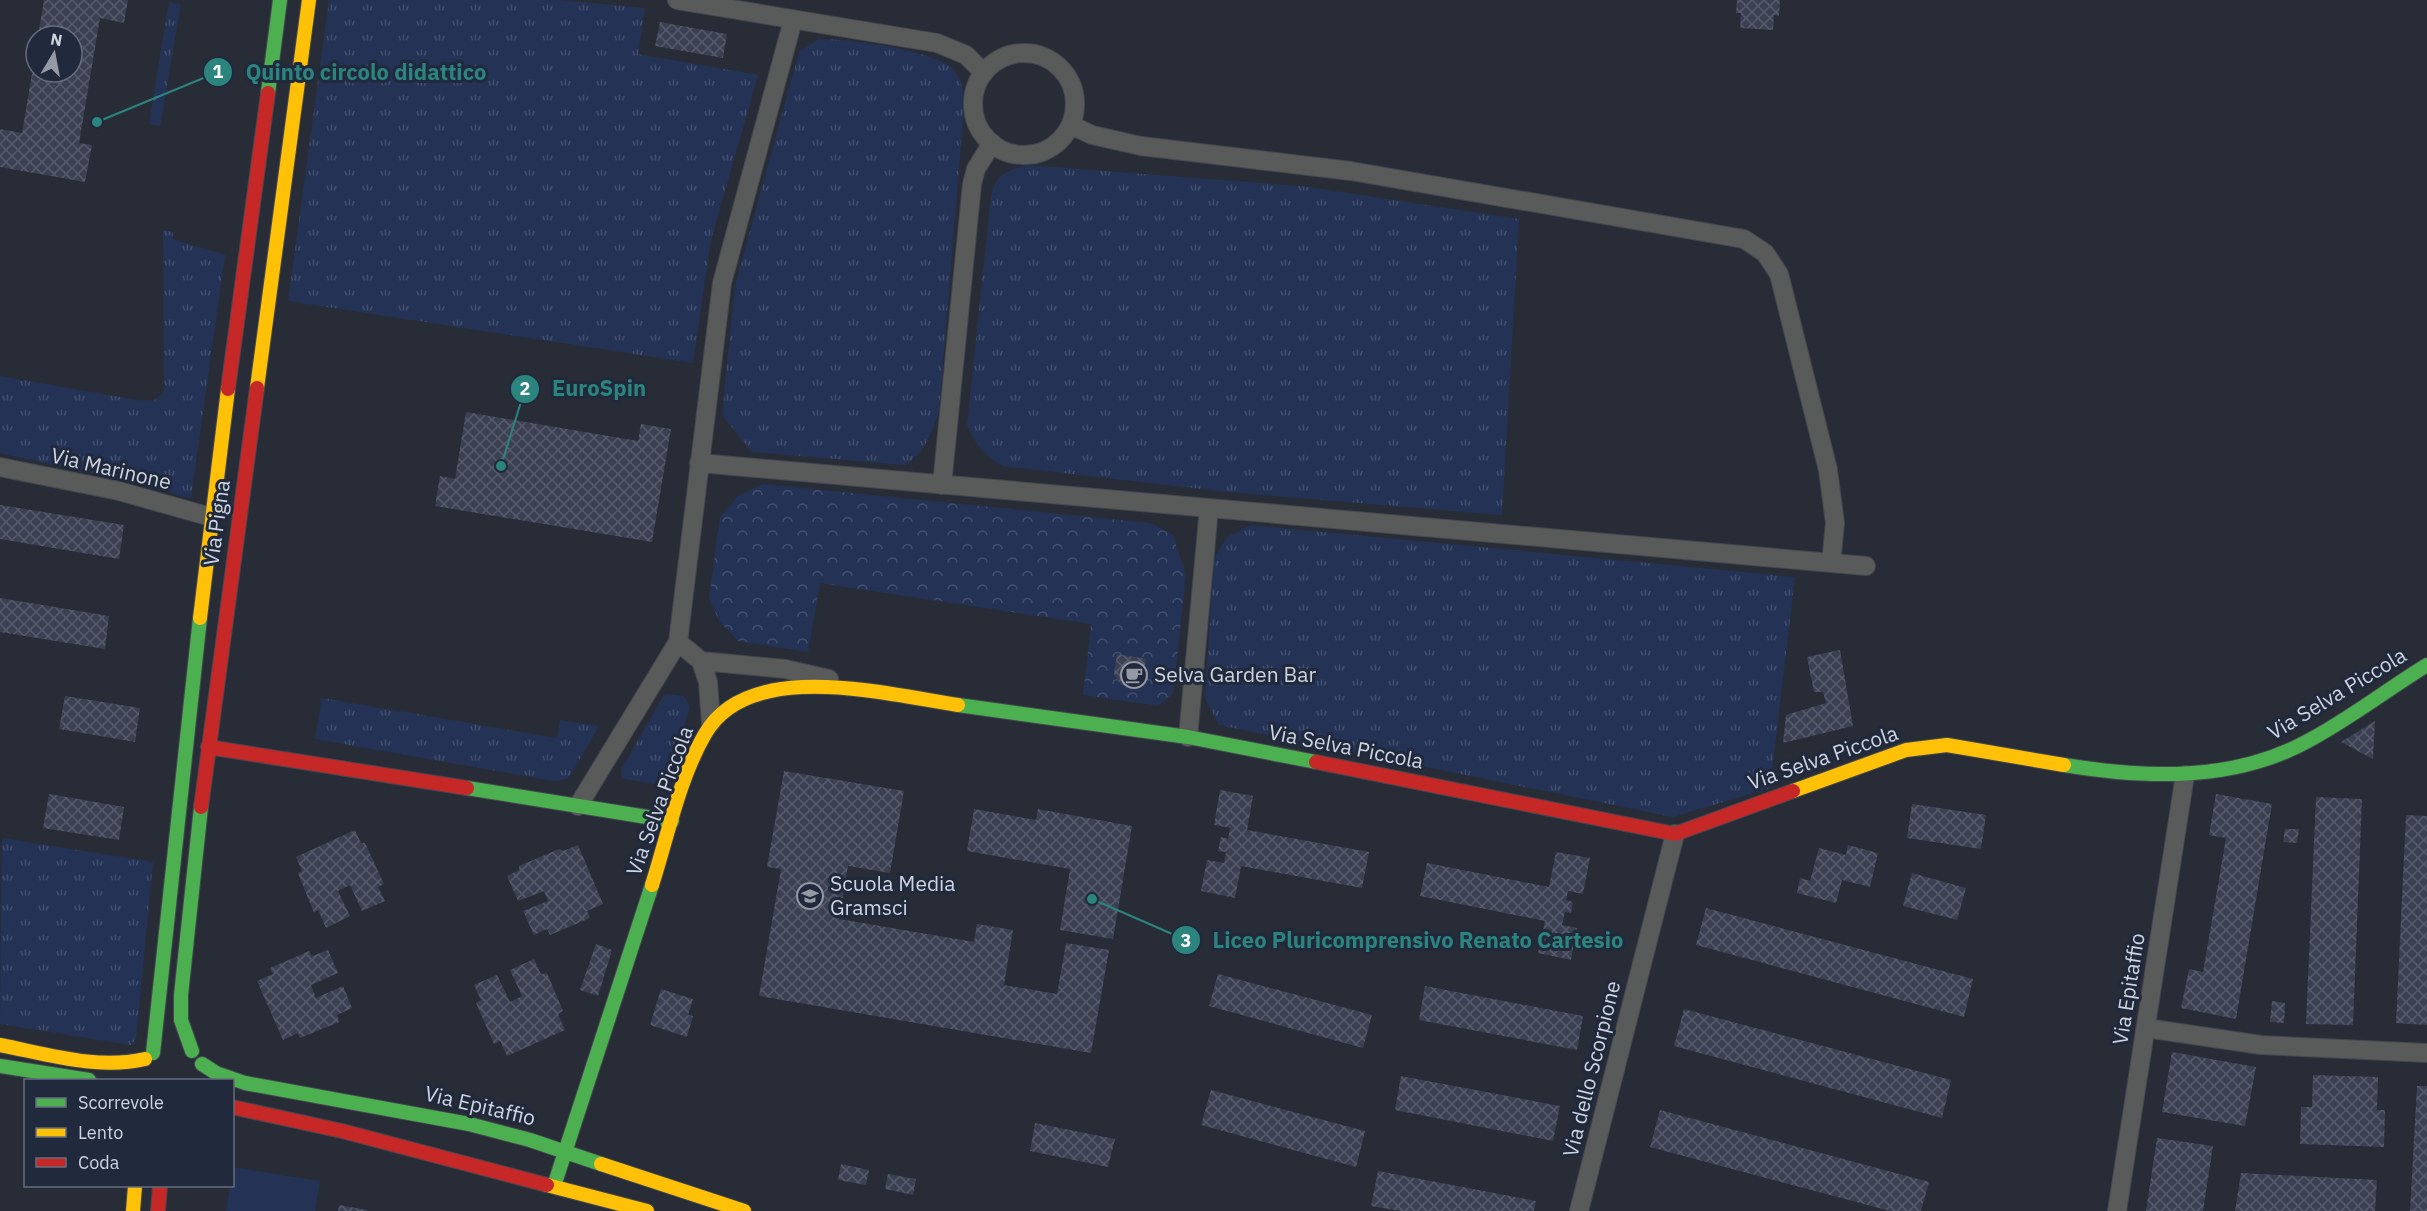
<svg xmlns="http://www.w3.org/2000/svg" width="2427" height="1211" font-family="'IBM Plex Sans',sans-serif">
<defs>
<pattern id="grass-tufts" width="24" height="20" patternUnits="userSpaceOnUse" patternTransform="scale(1.5)"><rect width="24" height="20" fill="#243256"/><path d="M3 7l-1-3M5 7V3M7 7l1-3M15 17l-1-3M17 17v-4M19 17l1-3" fill="none" stroke="#434f6e"/></pattern>
<pattern id="park-crowns" width="20" height="18" patternUnits="userSpaceOnUse" patternTransform="scale(1.5)"><rect width="20" height="18" fill="#243256"/><path d="M2 6a3 3 0 1 1 6 0M12 15a3 3 0 1 1 6 0" fill="none" stroke="#434f6e"/></pattern>
<pattern id="building-cross-hatch" width="8" height="8" patternUnits="userSpaceOnUse" patternTransform="scale(1.5)"><rect width="8" height="8" fill="#3b4152"/><path d="M0 0l8 8M0 8l8-8" fill="none" stroke="#565c6b"/></pattern>
</defs>
<rect width="100%" height="100%" fill="#272c36"/>
<path fill="url(#grass-tufts)" d="M329 0H559L645 8 638 54 758 75 711 240 693 363 288 301Z
M169 2 181 4 160 126 149 124Z
M819 39C846 39 937 50 954 70 966 84 963 102 963 119L939 411C931 434 926 452 905 465L752 452 722 415 735 286 799 52Z
M1026 165 1301 186 1519 219 1502 515 1228 492 1003 466C985 456 975 444 967 425L990 205C994 177 1000 173 1026 165Z
M163 230 173 232V239L225 255 191 498 111 477 0 453V376L137 400 153 401 164 393Z
M1250 525 1795 577 1770 788 1673 817 1219 725 1205 698 1214 559 1226 538Z
M667 694 684 696 690 707 667 780 661 785 625 779 622 777 621 770 664 695Z
M322 698 557 738 560 720 599 726 571 774 567 779 554 781 315 739Z
M2 838 153 862 136 1039 131 1045 0 1024Z"/>
<path fill="url(#park-crowns)" d="M763 484 1150 523 1173 535 1186 575 1173 694 1158 706 1083 695 1091 624 820 583 808 652 738 641 719 621 709 598 720 517 738 496Z"/>
<path fill="#243256" d="M233 1167 320 1181 315 1211H226L230 1186H232Z"/>
<path fill="url(#building-cross-hatch)" d="M44 0H128L124 23 100 18 79 143 92 145 85 182 0 167V129L22 133 35 56 36 72H72V36H38Z
M1737 0H1780L1779 16 1774 15 1773 30 1740 28 1741 13H1736Z
M660 22 727 34 723 58 655 46Z
M466 412 638 441 641 424 671 429 652 542 435 506 440 476 455 479Z
M0 505 124 525 119 559 0 539Z
M0 598 109 616 105 649 0 632Z
M1840 650 1853 726 1783 743 1786 715 1826 703 1823 692H1814L1807 657Z
M1117 654 1146 659 1143 678 1134 687 1121 685 1114 674Z
M65 696 140 708 135 742 59 729Z
M2375 721 2373 759 2341 742Z
M784 771 904 791 890 873 848 866 839 919 974 942 977 924 1013 930 1004 985 1057 994 1066 943 1109 950 1091 1053 759 996 781 869 767 867Z
M1220 790 1253 796 1247 830 1369 852 1362 888 1241 866 1235 898 1201 891 1207 860 1224 863 1226 852 1218 851 1221 837 1228 839 1230 828 1214 825Z
M49 794 124 807 119 840 43 828Z
M2216 794 2272 804 2236 1019 2181 1008 2189 969 2203 972 2226 838 2209 835Z
M2316 797 2362 799 2353 1025 2306 1024Z
M1912 804 1986 815 1981 849 1907 838Z
M974 809 1036 820 1038 809 1132 826 1113 939 1060 930 1070 869 967 851Z
M2406 815 2427 816V1025L2396 1023Z
M2285 829H2299L2297 843 2283 842Z
M355 830 361 843H365L384 884 378 887 385 901 362 911 350 885 338 891 350 916 326 928 318 910 314 913 298 873 302 871 296 857Z
M578 845 603 904 587 911 590 918 550 935 547 929 534 935 523 911 548 901 544 891 518 901 507 876 519 870V866L559 849 563 851Z
M1848 845 1878 853 1870 887 1842 880 1836 903 1797 893 1800 878 1810 881 1819 848 1846 855Z
M1556 852 1590 858 1583 894 1568 891 1566 900 1573 902 1571 913 1565 912 1562 925 1577 928 1571 960 1538 953 1545 921 1420 896 1427 863 1549 887Z
M1912 873 1966 888 1957 920 1903 906Z
M1706 908 1973 979 1964 1017 1696 945Z
M596 944 612 950 598 996 580 990Z
M328 950 338 973 311 985 316 998 343 986 352 1008 337 1015 339 1022 300 1038 298 1033 283 1040 257 981 273 974 270 968 309 951 312 956Z
M534 959 541 974 547 973 563 1011 558 1014 565 1030 507 1056 500 1041 494 1044 476 1003 481 1000 474 985 497 975 510 1002 522 996 510 970Z
M1218 974 1372 1015 1363 1048 1209 1006Z
M1425 986 1583 1016 1577 1050 1419 1020Z
M661 989 693 999 688 1015 693 1016 687 1037 650 1025Z
M2272 1001 2285 1003 2284 1023 2270 1022Z
M1684 1009 1951 1080 1942 1118 1674 1046Z
M2172 1052 2256 1067 2245 1126 2162 1112Z
M2313 1075 2378 1077 2377 1110H2385L2384 1147 2300 1144 2301 1107H2312Z
M1401 1076 1560 1106 1553 1141 1395 1110Z
M2417 1086H2427V1211H2410Z
M1211 1090 1365 1131 1356 1167 1201 1125Z
M1660 1110 1929 1182 1921 1211H1890L1650 1147Z
M1035 1123 1115 1139 1108 1167 1030 1151Z
M2157 1138 2213 1146 2203 1211H2146Z
M841 1164 869 1170 866 1185 838 1180Z
M1378 1171 1536 1201 1534 1211H1400L1371 1206Z
M2241 1173 2377 1180 2375 1211H2235Z
M888 1174 916 1179 913 1195 885 1189Z
M339 1205 367 1210V1211H338Z"/>
<g fill="none" stroke-linecap="round" stroke-linejoin="round">
<defs>
<path id="street" d="M677 0 937 43 966 55 984 73
M973 104a51 51 0 1 1 102 0a51 51 0 1 1-102 0Z
M1071 125 1092 135 1141 146 1351 171 1744 239 1765 253 1779 274 1828 470 1835 523 1831 563
M699 463 1866 566
M0 467 119 491 211 517
M942 485 972 184 976 169 992 143
M678 642 701 661 708 682 711 723
M701 661 785 669 829 679
M1188 737 1209 508
M578 806 678 642 722 283 793 20
M2146 1028 2261 1045 2427 1053
M1579 1211 1675 834
M2117 1211 2185 775"/>
<path id="fast" d="M268 93 280 0
M958 705 1188 737 1316 762
M2064 765C2144 778 2230 782 2304 743 2347 721 2386 690 2427 665
M467 788 672 821
M192 1051 181 1020V995L201 807
M153 1053 200 618
M202 1064 216 1073 245 1083 469 1124 530 1140 601 1164
M0 1066 89 1080
M554 1186 652 885"/>
<path id="slow" d="M257 388 309 0
M200 618 228 389
M1793 791 1906 750 1947 745 2064 765
M652 885C668 835 679 779 705 734 749 657 889 695 958 705
M0 1045C47 1054 97 1070 145 1059
M601 1164 744 1211
M547 1185 647 1211
M133 1211 135 1186"/>
<path id="jam" d="M228 389 268 93
M208 747 467 788
M1316 762 1675 834 1793 791
M201 807 257 388
M232 1107 342 1131 547 1185
M158 1211 160 1186"/>
</defs>
<use href="#street" stroke="#434850" stroke-width="20"/>
<use href="#fast" stroke="#434850" stroke-width="16"/>
<use href="#slow" stroke="#434850" stroke-width="16"/>
<use href="#jam" stroke="#434850" stroke-width="16"/>
<use href="#street" stroke="#585b59" stroke-width="18"/>
<use href="#fast" stroke="#4caf50" stroke-width="14"/>
<use href="#slow" stroke="#ffc107" stroke-width="14"/>
<use href="#jam" stroke="#c62828" stroke-width="14"/>
</g>
<defs>
<symbol id="cafe-ring" viewBox="-11 -11 22 22"><circle r="9.5" fill="#21293c" stroke="#9499a4" stroke-width="1.5"/><path d="M-5.5-4.5H6V0H3Q3 3.5 0 3.5H-2.5Q-5.5 3.5-5.5 0ZM3-3.2v2h1.7v-2ZM-6 4.5H4V6H-6Z" fill="#9499a4"/></symbol>
<symbol id="school-ring" viewBox="-11 -11 22 22"><circle r="9.5" fill="#21293c" stroke="#9499a4" stroke-width="1.5"/><path d="M0-5L7-2L0 1L-7-2ZM-4 1L0 2.5L4 1V4Q0 6-4 4Z" fill="#9499a4"/></symbol>
</defs>
<g fill-rule="evenodd">
<use href="#cafe-ring" x="1119" y="660" width="30" height="30"/>
<use href="#school-ring" x="795" y="881" width="30" height="30"/>
</g>
<g text-anchor="middle" stroke-width="6" stroke-linejoin="round" paint-order="stroke">
<g font-size="21" fill="#ced4e0" stroke="#21293c">
<text transform="translate(111 469) rotate(13)" y="7">Via Marinone</text>
<text transform="translate(217 523) rotate(-82)" y="7">Via Pigna</text>
<text transform="translate(2337 694) rotate(-31)" y="7">Via Selva Piccola</text>
<text transform="translate(1346 747) rotate(11)" y="7">Via Selva Piccola</text>
<text transform="translate(1823 758) rotate(-19)" y="7">Via Selva Piccola</text>
<text transform="translate(660 801) rotate(-70)" y="7">Via Selva Piccola</text>
<text transform="translate(2129 989) rotate(-81)" y="7">Via Epitaffio</text>
<text transform="translate(1592 1069) rotate(-76)" y="7">Via dello Scorpione</text>
<text transform="translate(480 1106) rotate(13)" y="7">Via Epitaffio</text>
</g>
<g font-size="21" fill="#ced4e0" stroke="#21293c" text-anchor="start">
<text x="1154" y="682">Selva Garden Bar</text>
<text x="830" y="891">Scuola Media<tspan x="830" dy="24">Gramsci</tspan></text>
</g>
</g>
<path fill="none" stroke="#2c847f" stroke-width="2" d="M97 122L218 72M501 466L525 389M1092 899L1186 940"/>
<g fill="#2c847f" stroke="#21293c" stroke-width="2">
<circle cx="97" cy="122" r="6"/>
<circle cx="501" cy="466" r="6"/>
<circle cx="1092" cy="899" r="6"/>
<circle cx="218" cy="72" r="15"/>
<circle cx="525" cy="389" r="15"/>
<circle cx="1186" cy="940" r="15"/>
</g>
<g font-size="18" text-anchor="middle" font-weight="bold" fill="#fff">
<text x="218" y="78">1</text>
<text x="525" y="395">2</text>
<text x="1186" y="947">3</text>
</g>
<g font-size="22" text-anchor="middle" font-weight="bold" fill="#2c847f" stroke="#21293c" stroke-width="6" stroke-linejoin="round" paint-order="stroke">
<text x="366" y="80">Quinto circolo didattico</text>
<text x="599" y="396">EuroSpin</text>
<text x="1418" y="948">Liceo Pluricomprensivo Renato Cartesio</text>
</g>
<rect x="24" y="1079" width="210" height="108" fill="#21293c" stroke="#666d7e" stroke-width="1.5"/>
<rect x="36" y="1098" width="30" height="9" fill="#4caf50" stroke="#666d7e" stroke-width="1.5"/>
<text x="78" y="1109" font-size="18" fill="#ced4e0">Scorrevole</text>
<rect x="36" y="1128" width="30" height="9" fill="#ffc107" stroke="#666d7e" stroke-width="1.5"/>
<text x="78" y="1139" font-size="18" fill="#ced4e0">Lento</text>
<rect x="36" y="1158" width="30" height="9" fill="#c62828" stroke="#666d7e" stroke-width="1.5"/>
<text x="78" y="1169" font-size="18" fill="#ced4e0">Coda</text>
<g transform="translate(54 54) rotate(10)"><circle r="28" fill="#21293c" stroke="#666d7e" stroke-width="1.5"/>
<path d="M0-4.5L10 22L0 15L-10 22Z" fill="#9499a4"/>
<text y="-9" font-size="16" font-weight="bold" text-anchor="middle" fill="#ced4e0">N</text>
</g>
</svg>
